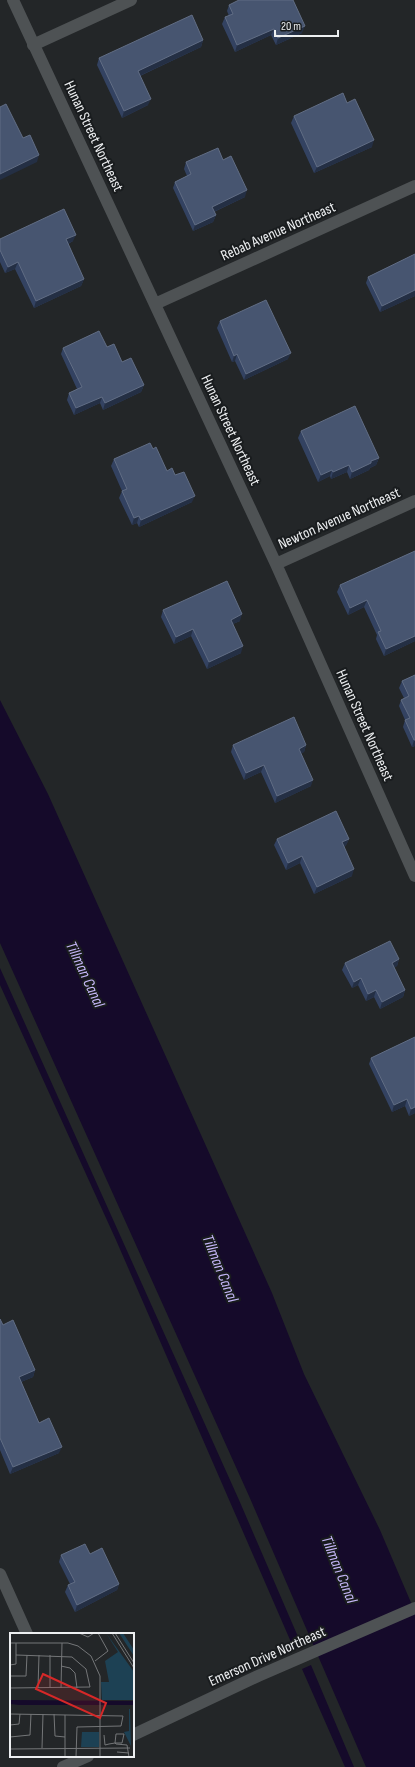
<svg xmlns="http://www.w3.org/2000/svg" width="415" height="1767" font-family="'Sofia Sans Condensed',sans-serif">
<rect width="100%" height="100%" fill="#232628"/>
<path fill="#150a2a" d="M0 700 48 794 272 1293 304 1374 380 1530 415 1612V1767H366L249 1496 0 943Z
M0 968 239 1500 302 1646 294 1649 116 1240 0 985Z
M311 1665 354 1767H345L302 1669Z"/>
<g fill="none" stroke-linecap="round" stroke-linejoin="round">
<path stroke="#4e5254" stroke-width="12" d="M13 0 276 564 415 876
M33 45 131 0
M155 304 415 186
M276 564 415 501
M0 1574 27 1634"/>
<path stroke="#4e5254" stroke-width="12" d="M133 1735 258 1676 415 1608
M63 1767 88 1756"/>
</g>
<path fill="#334261" d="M229 5 302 33 276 45 271 35 235 52 222 24 225 17 229 16 227 11Z
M203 40 201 47 140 76 148 105 122 118 97 65 99 58Z
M347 103 372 147 314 173 291 123 294 116Z
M223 160 245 197 214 212 216 215 213 222 193 231 173 188 175 182 187 176 184 169 186 162Z
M0 239 73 241 68 244 84 279 81 286 34 308 15 269 5 273 0 262Z
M415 254V296L380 312 366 283 368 277Z
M220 321 288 359 244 380 235 361 232 362 217 328Z
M107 347 122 362 144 385 141 392 103 410 100 403 74 415 67 400 69 393 77 389 61 354 63 348Z
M301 431 379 458 376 465 370 468 369 470 350 479 347 472 331 479 330 476 318 482 298 438Z
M114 459 167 471 175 475 192 502 139 527 137 523 132 525 119 498 122 491 111 466Z
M415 551V641L384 656 376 639 377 635 364 607 348 615 337 592 340 585Z
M163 610 240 621 233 624 241 653 207 669 191 636 174 644 161 617Z
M415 675V746L412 747 403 727 405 720 399 706 401 700 404 698 399 688 402 681Z
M233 745H306L304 752 301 753 311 786 275 803 261 772 244 780 231 752Z
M277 839H349L346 845 344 847 352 876 314 894 300 863 286 870 274 845Z
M399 959 397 966 394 967 405 990 403 997 380 1009 374 997 366 1001 358 985 352 988 342 970 345 963Z
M415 1037V1113L409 1116 405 1106 392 1112 369 1064 371 1058Z
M0 1319 3 1325 35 1370 33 1377 21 1382 39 1423 59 1453 10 1474 0 1450Z
M90 1554 119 1584 117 1590 75 1612 65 1592 68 1585 70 1584 59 1562 61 1555Z"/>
<path fill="#242f44" d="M305 26 302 33 276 45 278 38Z
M274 29 271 35 235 52 237 45Z
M203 40 201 47 135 78 138 71Z
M151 99 148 105 122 118 124 111Z
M374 140 372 147 314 173 317 167Z
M39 155 37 162 0 180V174Z
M247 190 245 197 209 214 212 207Z
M216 215 213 222 193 231 195 225Z
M76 235 73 241 63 246 66 239Z
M18 262 15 269 5 273 8 267Z
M84 279 81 286 34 308 36 301Z
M415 290V296L380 312 382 306Z
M291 353 288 359 244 380 246 374Z
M237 354 235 361 232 362 234 356Z
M144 385 141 392 103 410 105 403Z
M102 397 100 403 74 415 76 408Z
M379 458 376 465 370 468 369 470 350 479 352 472 371 461Z
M349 465 347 472 331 479 333 472Z
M332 470 330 476 318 482 321 475Z
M195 496 192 502 139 527 141 520Z
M139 516 137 523 132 525 134 518Z
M367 600 364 607 348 615 350 608Z
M242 614 240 621 228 626 231 620Z
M193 629 191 636 174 644 176 637Z
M415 636V641L384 656 386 649Z
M243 646 241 653 207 669 209 662Z
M414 740H415V746L412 747Z
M306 745 304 752 297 755 299 749Z
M264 765 261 772 244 780 246 773Z
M313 780 311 786 275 803 277 796Z
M349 839 346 845 340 849 342 842Z
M302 856 300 863 286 870 288 863Z
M354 869 352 876 314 894 317 887Z
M399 959 397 966 389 970 392 963Z
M361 978 358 985 352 988 354 982Z
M376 990 374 997 366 1001 368 994Z
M405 990 403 997 380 1009 382 1002Z
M407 1099 405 1106 392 1112 394 1105Z
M415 1107V1113L409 1116 411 1109Z
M35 1370 33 1377 16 1384 19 1377Z
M62 1447 59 1453 10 1474 13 1467Z
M119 1584 117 1590 75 1612 77 1605Z"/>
<path fill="#475570" stroke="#616d84" d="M239 0H293L305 26 278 38 274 29 237 45 225 17 233 14 229 5Z
M192 15 203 40 138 71 151 99 124 111 99 58Z
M343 93 347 103 355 99 374 140 317 167 294 116Z
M6 104 23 138 30 135 39 155 0 174V107Z
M218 148 223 160 231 156 247 190 212 207 216 215 195 225 175 182 191 174 186 162Z
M64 209 76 235 66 239 84 279 36 301 18 262 8 267 0 250V239Z
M415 254V290L382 306 368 277Z
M266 300 291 353 246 374 237 354 234 356 220 321Z
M99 331 107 347 114 344 122 362 131 358 144 385 105 403 102 397 76 408 69 393 82 387 63 348Z
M355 406 379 458 371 461V463L352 472 349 465 333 472 332 470 321 475 301 431Z
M150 443 153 449 156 447 167 471 172 468 175 475 184 472 195 496 141 520 139 516 134 518 122 491 127 489 114 459Z
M415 551V636L386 649 378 632 381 631 367 600 350 608 340 585Z
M227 581 242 614 231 620 243 646 209 662 193 629 176 637 163 610Z
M415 675V740H414L405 720 410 718 401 700 409 696 402 681Z
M294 717 306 745 299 749 313 780 277 796 264 765 246 773 233 745Z
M336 811 349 839 342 842 354 869 317 887 302 856 288 863 277 839Z
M390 941 399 959 392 963 405 990 382 1002 376 990 368 994 361 978 354 982 345 963Z
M415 1037V1107L411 1109 407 1099 394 1105 371 1058Z
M0 1319 3 1325 13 1320 35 1370 19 1377 39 1423 49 1418 62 1447 13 1467 0 1438Z
M85 1544 90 1554 102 1548 119 1584 77 1605 68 1585 75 1582 61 1555Z"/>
<g text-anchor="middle" stroke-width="4" stroke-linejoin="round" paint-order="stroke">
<g font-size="15" fill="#edeff1" stroke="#191c1e">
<text transform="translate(94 136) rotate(65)" y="5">Hunan Street Northeast</text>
<text transform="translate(278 231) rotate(-24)" y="5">Rebab Avenue Northeast</text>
<text transform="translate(231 430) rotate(65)" y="5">Hunan Street Northeast</text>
<text transform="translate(339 518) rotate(-24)" y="5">Newton Avenue Northeast</text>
<text transform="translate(365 725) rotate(66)" y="5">Hunan Street Northeast</text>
<text transform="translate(267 1656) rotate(-24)" y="5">Emerson Drive Northeast</text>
</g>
<g font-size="16" font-style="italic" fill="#c5b6f7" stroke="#191c1e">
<text transform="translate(86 974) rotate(65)" y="6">Tillman Canal</text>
<text transform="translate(221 1268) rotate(68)" y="6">Tillman Canal</text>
<text transform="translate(340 1569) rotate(68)" y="6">Tillman Canal</text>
</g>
</g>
<g transform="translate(10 1633)">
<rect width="124" height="124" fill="#232628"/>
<path d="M96 0 124 39V67H92L91 49H99L95 28 108 19ZM109 0H113L124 17V23ZM119 76H120L121 113 114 99 119 98ZM72 99H89V114H71Z" fill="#1d4154"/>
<path d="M0 67 124 68V72H9L0 71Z" fill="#150a2a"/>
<path fill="none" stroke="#747678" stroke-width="1" d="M69 0 78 4 84 0M102 0 124 35M105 0 124 30M0 10H58L68 13 81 23 90 43V124M85 28 98 18 88 0M0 32 6 31V10M51 33 60 35 65 40 67 55M0 43H16L17 22M0 55 80 54 76 36 62 24 6 22M28 55 29 22M40 55V22M51 55 52 10M0 81 113 83 111 93 67 94 66 124M44 81 45 103 55 104M0 92 9 91 10 81M94 102 95 112 99 111 105 110H112L114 101H106L105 110 106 111 117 112 119 124M0 104 20 102 21 81M32 115 33 81M0 116 120 115M107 119 119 120M55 124V82"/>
<path fill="#d62828" fill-opacity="0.15" stroke="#d62828" stroke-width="2" d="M33 41 96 70 90 85 26 56Z"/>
<rect width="124" height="124" fill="none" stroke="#edeff1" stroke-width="2"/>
</g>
<path d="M275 30v6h63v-6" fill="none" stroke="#edeff1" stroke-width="2"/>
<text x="281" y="30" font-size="12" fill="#edeff1" stroke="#191c1e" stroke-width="3" paint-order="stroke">20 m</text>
</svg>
